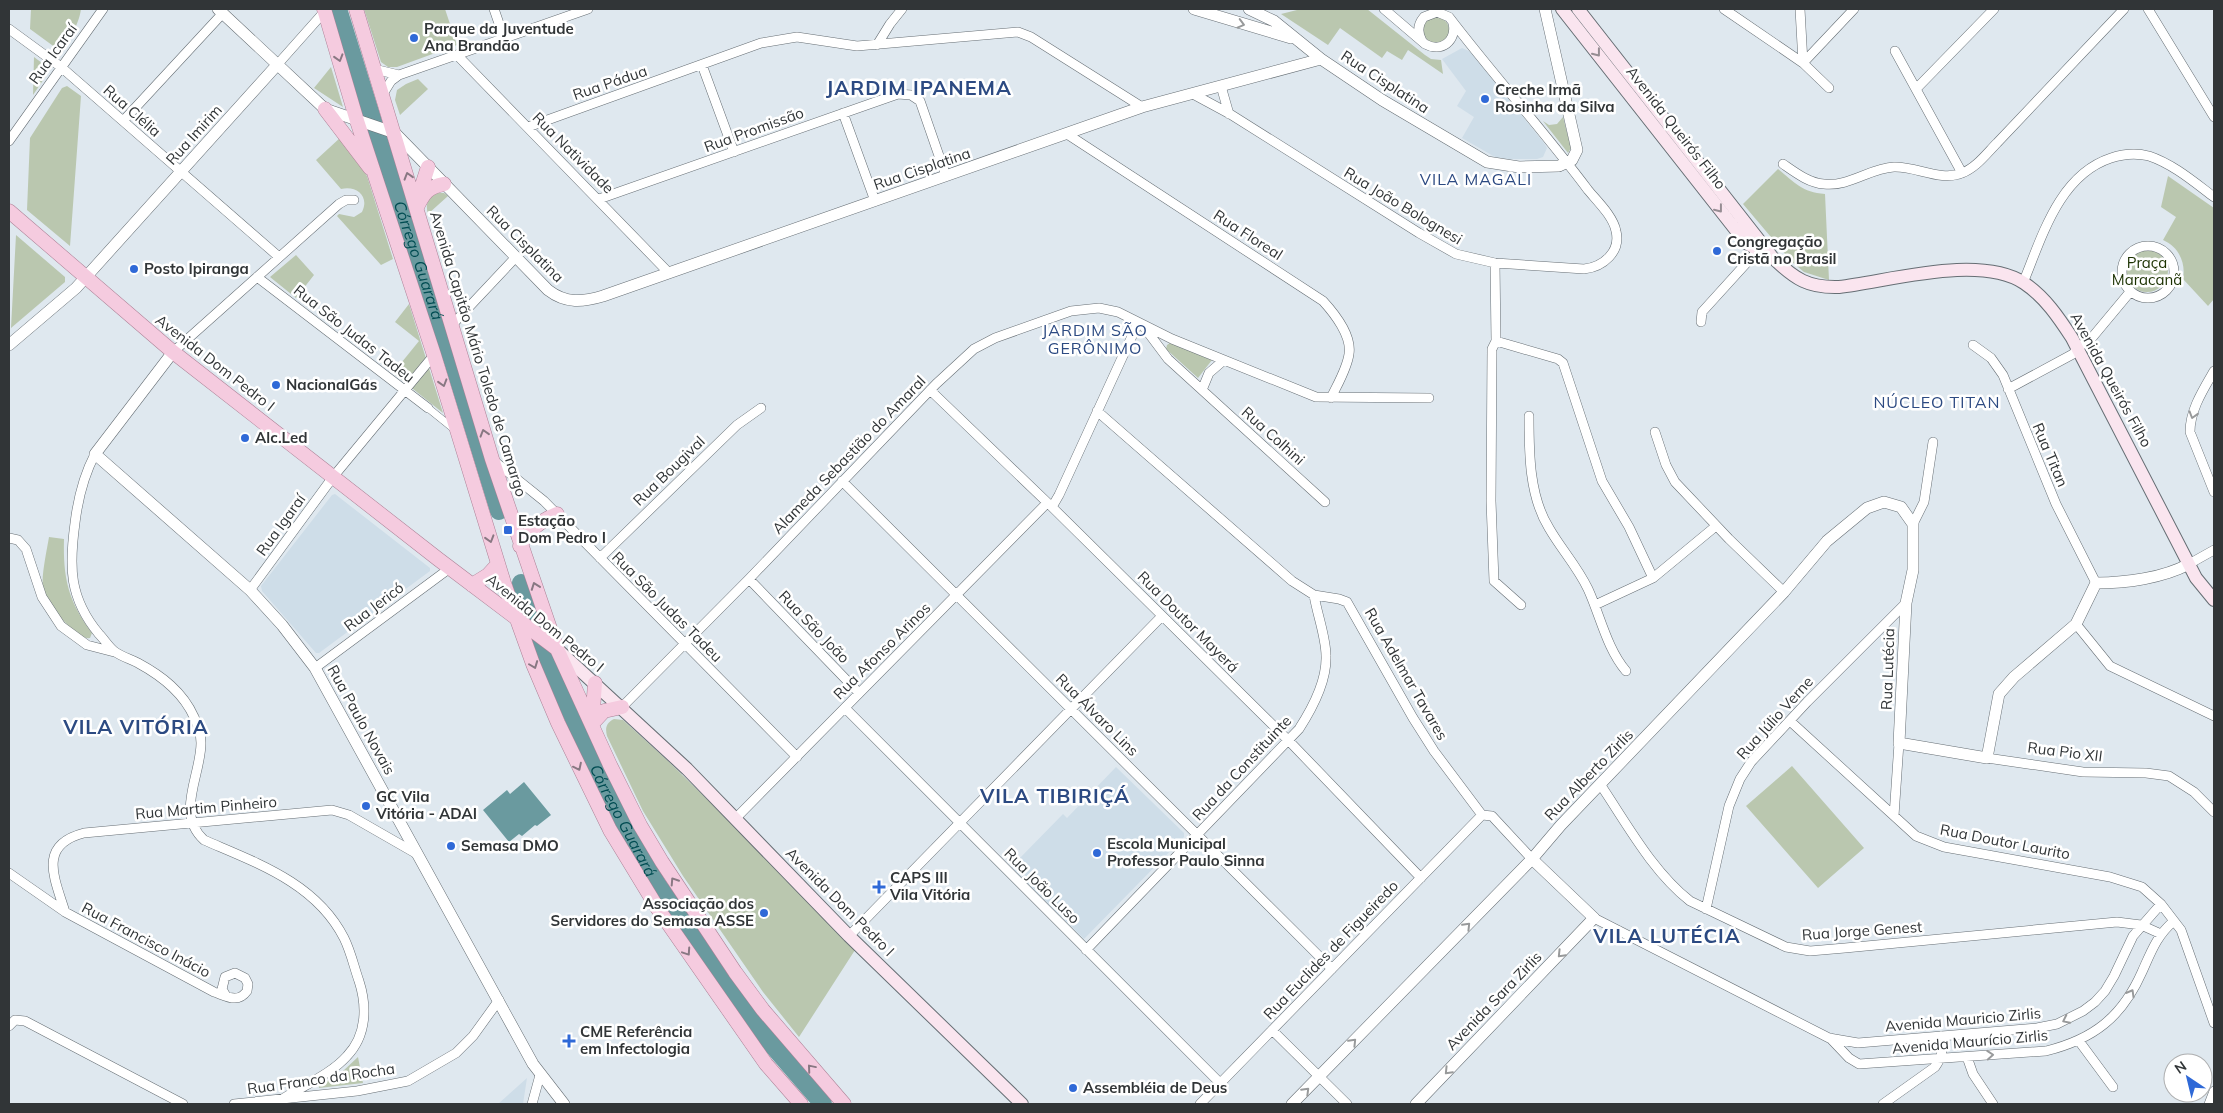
<svg xmlns="http://www.w3.org/2000/svg" width="2223" height="1113" font-family="Mulish,sans-serif">
<rect width="100%" height="100%" fill="#dfe8ef"/>
<path fill="#cedde8" d="M1462 48 1469 51 1473 55 1544 143 1547 148 1543 157 1537 159H1508L1495 157 1462 138 1474 117 1457 106 1466 91 1442 59Z
M335 494 430 568V571L319 653H316L262 591 261 586 332 495Z
M1116 767 1184 833V837L1084 939 1011 867 1063 814 1067 818Z
M527 1078 523 1104H498Z"/>
<path fill="#bac7af" d="M31 9H81C79 23 71 41 56 48L30 29Z
M364 9H445L457 45 397 67H388L381 62Z
M1301 9H1367L1425 55 1431 59 1441 60 1443 74 1408 50 1402 60 1387 51 1382 58 1340 28 1328 45 1281 14Z
M1423 30a13 13 0 1 1 26 0a13 13 0 1 1-26 0Z
M34 57 46 66 48 73 33 95Z
M331 67 343 107 314 88Z
M418 79 428 89 400 115 395 100 397 90 406 84Z
M67 86 81 96 70 246 27 210 30 138 62 88Z
M1563 117 1571 148 1568 153 1543 121 1549 125 1557 124Z
M341 137 367 176 393 259 381 265 337 216 339 214 354 217 362 212C370 196 356 185 341 189L316 160Z
M1778 169C1795 183 1802 192 1825 194L1829 280 1804 272 1792 262 1743 204Z
M2168 176 2214 208V299L2208 306 2183 279C2186 263 2179 247 2163 240L2176 217 2161 207Z
M436 193H444L448 196 428 214C425 204 428 199 436 193Z
M16 235 65 277V282L11 328Z
M2126 271a21 21 0 1 1 42 0a21 21 0 1 1-42 0Z
M296 255 314 275 296 298 270 277Z
M409 304 443 413 393 373 419 341 395 322Z
M1170 343 1212 360 1198 378 1166 349 1167 345Z
M49 537 64 539C63 578 68 601 92 633L90 638C76 641 45 601 43 587 41 577 47 549 49 537Z
M614 719 623 720 667 760 770 861 855 950 799 1037 763 992 683 876 643 811 607 736C605 728 606 723 614 719Z
M1792 766 1864 848 1818 888 1746 806Z
M358 1057 363 1083 319 1088V1086L343 1071Z"/>
<path fill="#6a9a9f" d="M524 782 551 815 537 826 535 825 522 836 519 834 509 842 483 810 507 790 510 794Z"/>
<g fill="none" stroke-linecap="round" stroke-linejoin="round">
<g stroke="#6a9a9f" stroke-width="18">
<path id="s1" d="M338 9 380 144 454 365 499 511"/>
<path id="s2" d="M521 583 540 640 557 682 604 785 657 884 755 1025 823 1104"/>
</g>
<defs>
<path id="pedestrian" d="M428 408 454 429"/>
<path id="minor" d="M494 9 504 38
M1384 9 1425 44C1441 53 1457 41 1453 23
M1724 9 1803 63 1829 88
M1800 9 1803 63
M2148 9 2214 117
M9 29 61 67 279 257
M877 45 890 24 902 9
M1895 51 1962 173
M457 55 668 272
M1803 63 1854 9
M277 65 325 11
M702 65 734 152
M374 69 399 75
M1221 86 1229 114
M1916 89 1994 9
M383 94 391 81 399 75 588 9
M1193 94 1230 114 1419 233 1456 254 1495 263 1584 269C1603 267 1621 252 1616 231 1613 216 1597 201 1588 190 1544 131 1494 76 1449 17L1437 12 1424 17C1418 24 1417 32 1422 41
M843 113 875 201
M123 121 223 13
M528 127 761 43 797 37 857 46 1018 32 1031 37 1142 107
M1067 134 1323 301C1334 313 1352 336 1349 354 1347 369 1337 385 1331 398
M9 141 103 9
M1783 164C1796 173 1809 183 1824 184 1849 187 1870 168 1894 167 1916 166 1941 182 1962 173 1976 168 1987 153 1997 143L2124 9
M599 199 898 94 911 95 920 101 946 176
M2122 272a26 26 0 1 1 52 0a26 26 0 1 1-52 0Z
M1495 263 1496 341 1558 359 1563 363 1602 481 1629 527 1653 578
M257 277 428 408
M2023 283C2042 237 2059 175 2111 158 2123 154 2137 153 2149 156 2173 164 2194 182 2214 197
M1701 322 1702 312 1761 247
M452 325 516 257
M1144 327 1168 359 1325 502
M1496 341 1492 349 1491 501 1494 581 1521 605
M1973 345 1991 358 2003 375 2056 504 2096 583
M173 352 339 204 346 200H354
M2214 371C2203 390 2190 410 2190 432L2214 492
M2008 389 2073 354 2078 347 2090 340 2130 292
M930 390 1052 507 1289 741 1421 878
M1202 390 1209 373 1224 360
M1097 411 1292 581 1314 595 1339 599 1347 602 1413 718 1434 751 1482 815 1492 816 1532 859
M1529 416C1529 452 1529 496 1549 528 1561 549 1577 566 1588 589 1600 615 1607 649 1626 671
M1655 432 1666 465 1675 482 1729 539 1784 592
M95 454C83 477 78 498 75 523 69 567 69 598 99 634 104 639 108 646 114 651 120 656 130 659 138 663 162 676 183 692 194 717 198 725 201 734 201 743 201 775 175 814 204 840 257 863 316 883 344 938 351 952 354 967 359 981 367 1006 367 1035 347 1056 330 1075 302 1086 281 1100
M493 460 544 501 797 757
M842 481 1332 969
M1052 507 1059 495 1138 323
M1913 524 1924 502 1933 442
M9 538 18 540 26 549 42 597 61 626 87 645 114 652
M600 558 737 425 761 408
M2189 564 2214 550
M749 579 859 693
M250 590 333 477 434 355
M1595 605 1653 578 1716 526
M2076 624 2110 666 2214 716
M315 668 450 568
M622 707 749 579 936 384 974 349 995 338 1071 311 1099 308 1118 312 1172 339 1316 397 1429 398
M845 708 1220 1083
M1790 721 1916 836 1944 847 2110 877 2142 887 2161 904 2181 930 2214 1023
M1987 758 2083 772 2146 773 2169 776 2194 792 2214 812
M1600 784C1627 824 1652 871 1690 901L1786 947 1810 951 1845 948 2117 922 2141 925 2161 934
M1894 816 1899 743
M736 818 1047 503
M9 873 65 912 214 992C226 996 238 1004 247 991L248 984 245 978 235 973 225 977 222 989 226 996
M1706 909 1729 806 1740 779 1751 762 1807 702 1906 603
M65 912C55 879 37 845 84 833L332 810 349 815 417 854
M1594 918 1829 1038 1858 1043 2037 1028 2057 1024 2083 1011 2095 1002 2105 991 2114 976 2133 936 2161 904
M849 936 1162 616
M1086 950 1299 729C1312 709 1327 682 1326 656 1326 637 1317 614 1314 595
M9 1026 15 1020 25 1021 183 1104
M1272 1030 1347 1104
M1830 1038 1849 1058 1859 1064 2046 1051C2094 1039 2122 1017 2142 972 2151 952 2157 935 2174 921
M2079 1041 2113 1087
M1967 1057 1973 1074 1993 1104
M234 1104 357 1091 408 1081 456 1053 473 1036 499 1000
M532 1104 540 1075
M1200 1104 1482 815
M1883 1104 1935 1067C1943 1056 1943 1049 1941 1036
M2209 1104 2214 1091"/>
<path id="tertiary" d="M218 9 325 109 395 133 548 290C566 304 583 302 603 296L1142 107 1321 59
M1194 9 1291 38
M1249 9 1274 21 1321 59 1382 100 1487 162 1519 167 1559 166 1572 160 1577 150 1545 9
M9 345 76 288 277 65
M173 352 95 454 250 590 282 625 315 668 533 1064 564 1104
M1292 1104 1532 859 1561 825 1784 592 1827 541 1867 508 1884 502 1901 507 1913 524V570L1906 603 1899 743 1987 758 1999 694 2014 677 2076 624 2096 583C2126 583 2163 578 2189 564
M1416 1104 1594 918 1532 859"/>
<path id="secondary" d="M1562 9 1746 243 1771 257
M1578 9 1773 258C1795 279 1808 288 1839 287 1890 281 1979 254 2024 283 2045 297 2059 318 2072 338L2196 578 2214 600
M557 649 687 769 849 936 1022 1104"/>
<path id="primary" d="M324 9 357 121 434 355 504 583 533 664 558 723 610 830 658 909 766 1064 801 1104
M356 9 492 459 557 649 610 765 640 825 662 862 735 972 763 1010 844 1104
M325 109 370 168
M418 198 428 167
M417 207C424 193 428 187 444 184
M9 211 173 352 438 559 557 649
M520 546C529 530 540 521 557 514
M472 585 488 575 498 564
M592 724 595 683
M592 724 604 711 622 707"/>
</defs>
<use href="#pedestrian" stroke="#666e74" stroke-width="8"/>
<use href="#minor" stroke="#666e74" stroke-width="10"/>
<use href="#tertiary" stroke="#666e74" stroke-width="12"/>
<use href="#secondary" stroke="#666e74" stroke-width="14"/>
<use href="#primary" stroke="#ac8096" stroke-width="15"/>
<use href="#pedestrian" stroke="#fff" stroke-width="7"/>
<use href="#minor" stroke="#fff" stroke-width="9"/>
<use href="#tertiary" stroke="#fff" stroke-width="11"/>
<use href="#secondary" stroke="#fae5ef" stroke-width="12"/>
<use href="#primary" stroke="#f5cbdf" stroke-width="14"/>
</g>
<defs><path id="oneway-chevron" d="M-2-3.5L2.5 0L-2 3.5" fill="none" stroke-width="1.6" stroke-linecap="round" stroke-linejoin="round" transform="scale(1.25)"/></defs>
<g stroke="#989a9b">
<use href="#oneway-chevron" transform="translate(1241 24) rotate(15)"/>
<use href="#oneway-chevron" transform="translate(2193 415) rotate(107)"/>
<use href="#oneway-chevron" transform="translate(1467 926) rotate(-46)"/>
<use href="#oneway-chevron" transform="translate(1561 954) rotate(134)"/>
<use href="#oneway-chevron" transform="translate(2131 993) rotate(-60)"/>
<use href="#oneway-chevron" transform="translate(2066 1020) rotate(154)"/>
<use href="#oneway-chevron" transform="translate(1353 1042) rotate(-46)"/>
<use href="#oneway-chevron" transform="translate(1990 1055) rotate(-4)"/>
<use href="#oneway-chevron" transform="translate(1448 1071) rotate(134)"/>
<use href="#oneway-chevron" transform="translate(1306 1091) rotate(-45)"/>
</g>
<g stroke="#968d93">
<use href="#oneway-chevron" transform="translate(1597 53) rotate(52)"/>
<use href="#oneway-chevron" transform="translate(1719 209) rotate(52)"/>
</g>
<g stroke="#897883">
<use href="#oneway-chevron" transform="translate(339 58) rotate(73)"/>
<use href="#oneway-chevron" transform="translate(408 176) rotate(-107)"/>
<use href="#oneway-chevron" transform="translate(443 383) rotate(73)"/>
<use href="#oneway-chevron" transform="translate(484 433) rotate(-107)"/>
<use href="#oneway-chevron" transform="translate(490 539) rotate(73)"/>
<use href="#oneway-chevron" transform="translate(535 586) rotate(-110)"/>
<use href="#oneway-chevron" transform="translate(534 665) rotate(69)"/>
<use href="#oneway-chevron" transform="translate(578 767) rotate(64)"/>
<use href="#oneway-chevron" transform="translate(674 881) rotate(-123)"/>
<use href="#oneway-chevron" transform="translate(687 952) rotate(56)"/>
<use href="#oneway-chevron" transform="translate(811 1068) rotate(-130)"/>
</g>
<g fill="#2f69d7" stroke="#fff" stroke-width="2">
<circle cx="414" cy="38" r="5"/>
<circle cx="1485" cy="99" r="5"/>
<circle cx="1717" cy="251" r="5"/>
<circle cx="134" cy="269" r="5"/>
<circle cx="276" cy="385" r="5"/>
<circle cx="245" cy="438" r="5"/>
<rect x="503" y="525" width="10" height="10" rx="2.5"/>
<circle cx="366" cy="806" r="5"/>
<circle cx="451" cy="846" r="5"/>
<circle cx="1097" cy="853" r="5"/>
<path d="M876.5 879.5h5v5h5v5h-5v5h-5v-5h-5v-5h5z"/>
<circle cx="764" cy="913" r="5"/>
<path d="M566.5 1033.5h5v5h5v5h-5v5h-5v-5h-5v-5h5z"/>
<circle cx="1073" cy="1088" r="5"/>
</g>
<g text-anchor="middle" stroke-width="5" stroke-linejoin="round" paint-order="stroke">
<g font-size="15" font-weight="bold" fill="#313537" stroke="#fff" text-anchor="start">
<text x="424" y="34">Parque da Juventude<tspan x="424" dy="17">Ana Brandão</tspan></text>
<text x="1495" y="95">Creche Irmã<tspan x="1495" dy="17">Rosinha da Silva</tspan></text>
<text x="1727" y="247">Congregação<tspan x="1727" dy="17">Cristã no Brasil</tspan></text>
<text x="144" y="274">Posto Ipiranga</text>
<text x="286" y="390">NacionalGás</text>
<text x="255" y="443">Alc.Led</text>
<text x="518" y="526">Estação<tspan x="518" dy="17">Dom Pedro I</tspan></text>
<text x="376" y="802">GC Vila<tspan x="376" dy="17">Vitória - ADAI</tspan></text>
<text x="1107" y="849">Escola Municipal<tspan x="1107" dy="17">Professor Paulo Sinna</tspan></text>
<text x="461" y="851">Semasa DMO</text>
<text x="890" y="883">CAPS III<tspan x="890" dy="17">Vila Vitória</tspan></text>
<text x="754" y="909" text-anchor="end">Associação dos<tspan x="754" dy="17">Servidores do Semasa ASSE</tspan></text>
<text x="580" y="1037">CME Referência<tspan x="580" dy="17">em Infectologia</tspan></text>
<text x="1083" y="1093">Assembléia de Deus</text>
</g>
<g font-size="15" fill="#313537" stroke="#fff">
<text transform="translate(53 54) rotate(-54)" y="5">Rua Icaraí</text>
<text transform="translate(1385 82) rotate(33)" y="5">Rua Cisplatina</text>
<text transform="translate(610 83) rotate(-19)" y="5">Rua Pádua</text>
<text transform="translate(132 111) rotate(41)" y="5">Rua Clélia</text>
<text transform="translate(1676 128) rotate(52)" y="5">Avenida Queirós Filho</text>
<text transform="translate(754 130) rotate(-20)" y="5">Rua Promissão</text>
<text transform="translate(194 135) rotate(-48)" y="5">Rua Imirim</text>
<text transform="translate(573 153) rotate(45)" y="5">Rua Natividade</text>
<text transform="translate(922 169) rotate(-19)" y="5">Rua Cisplatina</text>
<text transform="translate(1403 206) rotate(31)" y="5">Rua João Bolognesi</text>
<text transform="translate(1248 235) rotate(33)" y="5">Rua Floreal</text>
<text transform="translate(525 244) rotate(45)" y="5">Rua Cisplatina</text>
<text transform="translate(354 334) rotate(38)" y="5">Rua São Judas Tadeu</text>
<text transform="translate(478 354) rotate(73)" y="5">Avenida Capitão Mário Toledo de Camargo</text>
<text transform="translate(215 363) rotate(38)" y="5">Avenida Dom Pedro I</text>
<text transform="translate(2111 380) rotate(61)" y="5">Avenida Queirós Filho</text>
<text transform="translate(1273 436) rotate(42)" y="5">Rua Colhini</text>
<text transform="translate(849 455) rotate(-46)" y="5">Alameda Sebastião do Amaral</text>
<text transform="translate(2050 455) rotate(67)" y="5">Rua Titan</text>
<text transform="translate(669 471) rotate(-44)" y="5">Rua Bougival</text>
<text transform="translate(281 525) rotate(-54)" y="5">Rua Igaraí</text>
<text transform="translate(374 607) rotate(-37)" y="5">Rua Jericó</text>
<text transform="translate(667 607) rotate(45)" y="5">Rua São Judas Tadeu</text>
<text transform="translate(1188 622) rotate(45)" y="5">Rua Doutor Mayerá</text>
<text transform="translate(545 623) rotate(39)" y="5">Avenida Dom Pedro I</text>
<text transform="translate(814 627) rotate(46)" y="5">Rua São João</text>
<text transform="translate(882 651) rotate(-45)" y="5">Rua Afonso Arinos</text>
<text transform="translate(1888 669) rotate(-88)" y="5">Rua Lutécia</text>
<text transform="translate(1406 674) rotate(60)" y="5">Rua Adelmar Tavares</text>
<text transform="translate(1097 715) rotate(45)" y="5">Rua Álvaro Lins</text>
<text transform="translate(1775 718) rotate(-48)" y="5">Rua Júlio Verne</text>
<text transform="translate(361 720) rotate(61)" y="5">Rua Paulo Novais</text>
<text transform="translate(2065 752) rotate(7)" y="5">Rua Pio XII</text>
<text transform="translate(1242 768) rotate(-47)" y="5">Rua da Constituinte</text>
<text transform="translate(1589 775) rotate(-46)" y="5">Rua Alberto Zirlis</text>
<text transform="translate(206 808) rotate(-5)" y="5">Rua Martim Pinheiro</text>
<text transform="translate(2005 842) rotate(11)" y="5">Rua Doutor Laurito</text>
<text transform="translate(1042 886) rotate(45)" y="5">Rua João Luso</text>
<text transform="translate(840 902) rotate(45)" y="5">Avenida Dom Pedro I</text>
<text transform="translate(1862 931) rotate(-4)" y="5">Rua Jorge Genest</text>
<text transform="translate(146 940) rotate(28)" y="5">Rua Francisco Inácio</text>
<text transform="translate(1331 950) rotate(-46)" y="5">Rua Euclides de Figueiredo</text>
<text transform="translate(1494 1001) rotate(-46)" y="5">Avenida Sara Zirlis</text>
<text transform="translate(1963 1020) rotate(-5)" y="5">Avenida Mauricio Zirlis</text>
<text transform="translate(1970 1042) rotate(-5)" y="5">Avenida Maurício Zirlis</text>
<text transform="translate(321 1079) rotate(-8)" y="5">Rua Franco da Rocha</text>
</g>
<g font-size="15" fill="#1b3100" stroke="#fff">
<text x="2147" y="268">Praça<tspan x="2147" dy="17">Maracanã</tspan></text>
</g>
<g font-size="16" letter-spacing="1" fill="#2c4a82" stroke="#fff">
<text x="1476" y="185">VILA MAGALI</text>
<text x="1095" y="336">JARDIM SÃO<tspan x="1095" dy="18">GERÔNIMO</tspan></text>
<text x="1937" y="408">NÚCLEO TITAN</text>
</g>
<g font-size="16" font-style="italic" fill="#004c52" stroke="#fff">
<text dy="6" stroke="none"><textPath href="#s1" startOffset="264">Córrego Guarará</textPath></text>
<text dy="6" stroke="none"><textPath href="#s2" startOffset="259">Córrego Guarará</textPath></text>
</g>
<g font-size="20" font-weight="bold" letter-spacing="1" fill="#2c4a82" stroke="#fff">
<text x="919" y="95">JARDIM IPANEMA</text>
<text x="136" y="734">VILA VITÓRIA</text>
<text x="1055" y="803">VILA TIBIRIÇÁ</text>
<text x="1667" y="943">VILA LUTÉCIA</text>
</g>
</g>
<rect width="2223" height="1113" fill="none" stroke="#313537" stroke-width="20"/>
<g transform="translate(2188 1078) rotate(325)"><circle r="24" fill="#ffffff" stroke="#adaeaf"/>
<path d="M0-4L9 19L0 12L-9 19Z" fill="#2f69d7"/>
<text y="-8" font-size="14" font-weight="bold" text-anchor="middle" fill="#313537">N</text>
</g>
</svg>
